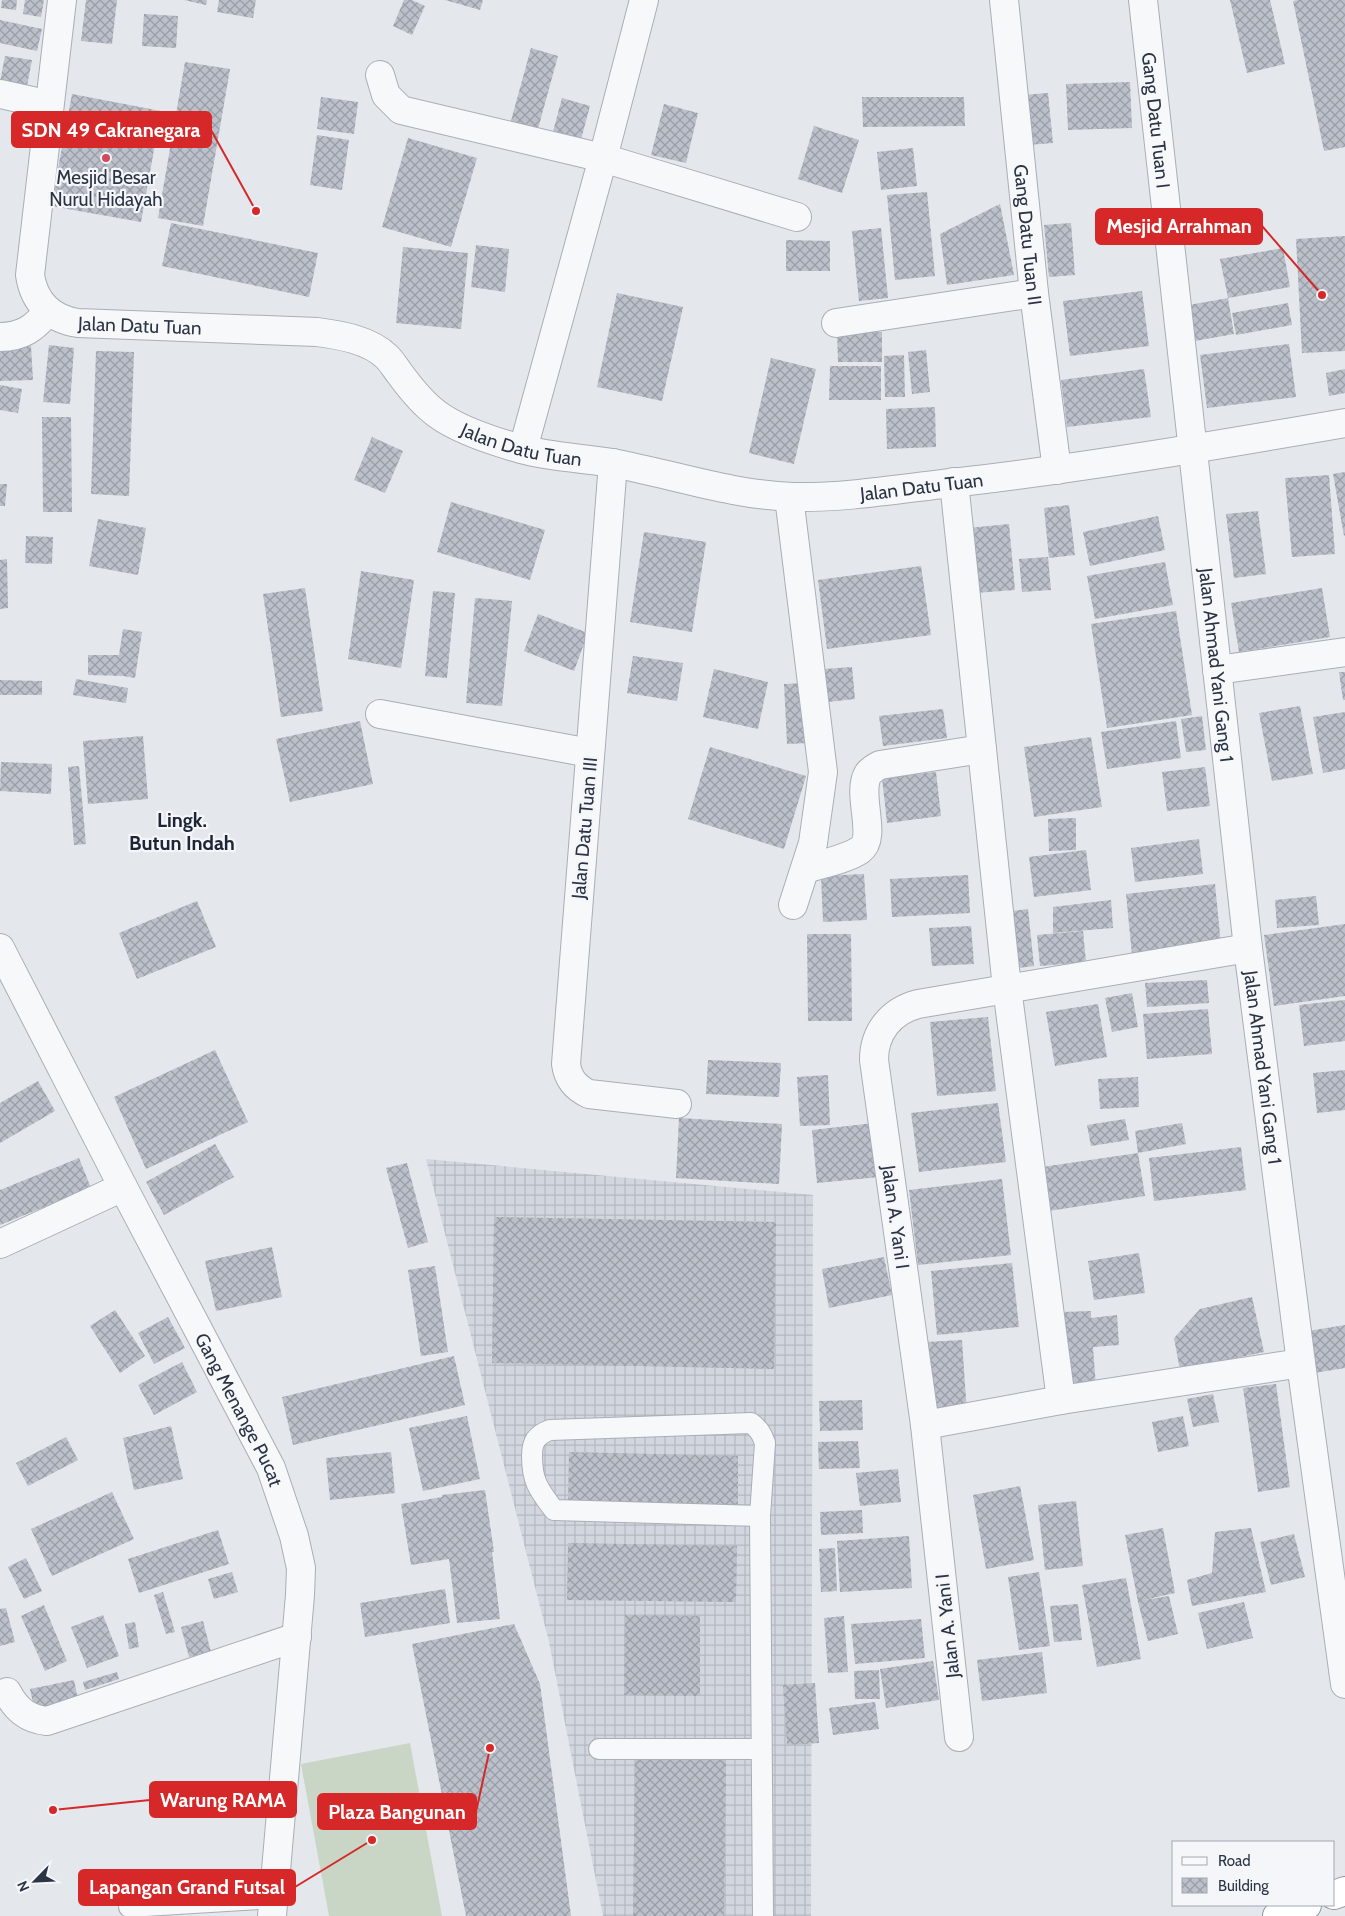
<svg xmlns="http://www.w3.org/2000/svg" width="1345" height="1916" font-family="Cabin,sans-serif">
<defs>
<pattern id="industrial-grid" width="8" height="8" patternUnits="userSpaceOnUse" patternTransform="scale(1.25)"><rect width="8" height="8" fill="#d2d6de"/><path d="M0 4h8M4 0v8" fill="none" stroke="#b4b8c0"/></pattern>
<pattern id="building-cross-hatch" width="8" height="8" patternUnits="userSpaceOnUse" patternTransform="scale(1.25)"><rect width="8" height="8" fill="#bbc0ca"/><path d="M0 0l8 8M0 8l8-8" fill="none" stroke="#989da6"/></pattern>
</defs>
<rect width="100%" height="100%" fill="#e4e7ec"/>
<path fill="url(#industrial-grid)" d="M426 1159 813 1195 811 1916H603L549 1642Z"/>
<path fill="#c9d6c5" d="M410 1743 442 1916H329L301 1764Z"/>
<path fill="url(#building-cross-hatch)" d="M2 0H17L16 10 1 8Z
M25 0H44L41 17 23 14Z
M86 0H117L112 44 81 41Z
M184 0H207L206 5Z
M219 0H256L253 18 217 12Z
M404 0H412L425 6 412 35 393 26Z
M445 0H483L480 10Z
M1230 0H1270L1285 64 1247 73Z
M1298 0H1345V147L1324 151 1293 1Z
M144 14 178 16 176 48 142 46Z
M0 20 42 29 37 51 0 43Z
M531 48 558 56 536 136 509 128Z
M5 56 32 60 27 86 0 82Z
M185 62 230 69 203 226 158 218Z
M1130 82 1132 128 1068 130 1066 84Z
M1048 93 1053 143 1028 145 1023 95Z
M72 94 161 111 141 222 51 206Z
M321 97 358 102 354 134 317 129Z
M862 97H964L965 126 863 127Z
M562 98 590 106 579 147 551 139Z
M664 104 698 113 686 163 651 155Z
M814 126 859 140 842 193 798 179Z
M317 135 349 140 342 190 310 185Z
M408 138 477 158 451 247 382 227Z
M913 148 917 186 881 190 877 152Z
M927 192 935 276 895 280 887 195Z
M1000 204 1014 275 947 285 940 234Z
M171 223 318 253 309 297 162 266Z
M1071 223 1075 275 1049 277 1044 225Z
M881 228 888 298 859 301 852 231Z
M1345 236V351L1302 353 1296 239Z
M786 240 830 241V271H786Z
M476 245 509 249 505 292 471 287Z
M403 247 468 253 461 329 396 323Z
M1283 248 1290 287 1228 298 1220 259Z
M1142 291 1149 346 1070 356 1063 301Z
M617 293 683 307 662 401 597 387Z
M1228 298 1234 334 1195 341 1189 305Z
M1288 303 1292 325 1236 335 1232 313Z
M837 332H882V362H838Z
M1289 344 1296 397 1207 408 1200 355Z
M49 345 74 348 70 404 43 402Z
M31 346 33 380 0 381V348Z
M926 350 930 392 912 394 908 352Z
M96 351 134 352 129 496 91 494Z
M904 355 905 397H885L884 356Z
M771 358 816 369 794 464 749 453Z
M830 366H881V400H829Z
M1144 369 1151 417 1067 427 1061 380Z
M1345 369V393L1329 396 1326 373Z
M0 385 22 389 18 413 0 410Z
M935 407 936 447 887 449 886 409Z
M42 417H71L72 512H43Z
M372 437 403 451 385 493 354 480Z
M1345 472V535L1344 536 1333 474Z
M1329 475 1335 554 1292 557 1285 478Z
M0 484H7L5 506H0Z
M451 502 545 530 530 580 437 552Z
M1069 505 1075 555 1049 558 1044 508Z
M1258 511 1266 574 1234 578 1226 514Z
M1158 516 1165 550 1090 566 1083 532Z
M98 519 146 528 138 575 89 566Z
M1009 524 1015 590 975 593 968 528Z
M644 532 706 542 692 632 630 622Z
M26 536 53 537 52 564 25 563Z
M1048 557 1051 590 1022 592 1019 559Z
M7 559 8 608 0 609V560Z
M1165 562 1173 605 1095 619 1087 576Z
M921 566 931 635 827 649 818 580Z
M361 571 414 580 401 668 348 659Z
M305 588 323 711 281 717 263 594Z
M1322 588 1330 637 1239 652 1231 603Z
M433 591 455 593 447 678 425 676Z
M475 598 512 601 502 706 466 703Z
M1176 611 1192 715 1107 728 1091 624Z
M538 614 588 633 574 671 524 651Z
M123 629 142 632 135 678 123 676 88 675V655H119Z
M633 656 683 663 677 701 627 693Z
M852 667 855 699 828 702 825 669Z
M714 669 768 682 758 729 703 717Z
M1339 672H1345V700H1343Z
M76 679 128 688 126 703 73 695Z
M0 680 42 681V695H0Z
M807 683 810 743 787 744 784 684Z
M1300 706 1313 774 1272 781 1259 713Z
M943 709 947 738 883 746 879 716Z
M1345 712V769L1323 773 1313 717Z
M1202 716 1206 750 1186 752 1181 719Z
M360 721 373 784 290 802 276 739Z
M1176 721 1181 758 1107 769 1101 732Z
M143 736 148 799 88 804 83 741Z
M1091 737 1102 807 1034 817 1024 747Z
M710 747 806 776 784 849 688 819Z
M1 762 52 764 51 794 0 791Z
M79 766 86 844 74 845 68 767Z
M1205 767 1210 806 1167 811 1162 772Z
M936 772 941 816 887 823 882 778Z
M1076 818V850L1049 851 1048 819Z
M1199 839 1203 874 1135 882 1131 848Z
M1086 850 1091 890 1034 897 1029 857Z
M864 874 867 920 823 922 821 876Z
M968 875 970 913 892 917 890 879Z
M1215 884 1221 945 1132 955 1126 894Z
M1316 896 1319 925 1277 928 1275 900Z
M1111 900 1113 928 1053 933V907Z
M197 901 216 947 137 979 119 933Z
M1028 909 1034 966 1018 968 1012 911Z
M1345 924V996L1274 1006 1264 935Z
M971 926 974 964 932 966 929 928Z
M1083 931 1086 962 1040 966 1037 935Z
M807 934H851L852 1021H808Z
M1207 980 1209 1003 1147 1007 1145 983Z
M1132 993 1138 1027 1112 1032 1105 998Z
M1345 1000V1041L1304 1046 1299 1005Z
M1098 1004 1107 1057 1055 1066 1046 1012Z
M1208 1009 1212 1054 1147 1059 1143 1014Z
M988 1017 996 1091 937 1096 930 1022Z
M215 1050 248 1122 146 1169 114 1097Z
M708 1060 781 1063 779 1097 706 1094Z
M1345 1070V1110L1317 1113 1313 1073Z
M828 1075 830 1125 800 1126 797 1077Z
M1138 1077 1139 1107 1100 1109 1098 1079Z
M38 1081 55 1111 0 1143V1103Z
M998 1103 1006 1162 919 1172 911 1113Z
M679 1118 782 1124 779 1184 676 1178Z
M1125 1119 1129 1140 1091 1146 1087 1125Z
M874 1123 880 1177 817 1183 812 1130Z
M1182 1123 1186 1144 1138 1153 1135 1131Z
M215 1144 234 1177 164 1215 146 1182Z
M1241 1147 1246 1190 1154 1201 1149 1158Z
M1138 1153 1145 1196 1049 1211 1042 1167Z
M79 1158 91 1188 0 1225V1190Z
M407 1163 428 1242 408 1248 386 1168Z
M1002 1179 1011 1255 918 1265 909 1190Z
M494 1217 776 1222 774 1369 492 1363Z
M272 1247 282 1297 216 1311 205 1261Z
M1139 1253 1145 1293 1094 1300 1088 1261Z
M884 1257 892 1295 829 1308 822 1269Z
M1012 1263 1019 1327 937 1335 931 1271Z
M435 1266 448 1352 421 1356 408 1270Z
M1252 1297 1264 1352 1180 1370 1174 1338 1200 1309Z
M115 1310 145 1356 120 1373 90 1326Z
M1091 1311V1318L1117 1315 1119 1345 1093 1347 1096 1387 1068 1389 1062 1312Z
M168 1317 185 1348 154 1364 138 1333Z
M1345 1325V1368L1314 1373 1308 1331Z
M962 1340 967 1414 931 1417 926 1342Z
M454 1356 465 1405 293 1445 282 1397Z
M182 1362 197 1392 154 1415 138 1385Z
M1276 1384 1290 1487 1258 1492 1243 1388Z
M1213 1394 1219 1422 1193 1427 1187 1399Z
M862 1400 863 1430 820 1431 819 1401Z
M467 1416 480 1479 423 1491 409 1428Z
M1183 1416 1189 1446 1158 1452 1152 1422Z
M171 1426 183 1479 134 1490 123 1438Z
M66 1437 78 1460 28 1486 16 1463Z
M858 1441 860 1468 819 1469 818 1442Z
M391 1452 395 1493 330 1500 326 1458Z
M569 1452 738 1456V1509L568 1506Z
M898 1469 901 1502 860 1506 856 1473Z
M1020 1486 1034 1560 986 1569 973 1495Z
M485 1490 494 1552H492L500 1619 457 1623 449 1559 411 1565 401 1504 442 1497V1495Z
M112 1492 134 1539 52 1576 31 1529Z
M1076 1501 1083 1566 1045 1570 1038 1505Z
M862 1510 863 1533 821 1535 820 1512Z
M1163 1528 1175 1593 1144 1600 1169 1596 1178 1634 1148 1641 1138 1602 1125 1535Z
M1251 1528 1266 1592 1192 1606 1187 1580 1212 1573 1215 1532Z
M218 1530 229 1564 139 1593 128 1559Z
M1294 1534 1305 1577 1271 1585 1260 1542Z
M909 1536 912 1588 840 1592 837 1541Z
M568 1543 737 1546 736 1602 567 1600Z
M835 1548 837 1591 821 1592 819 1549Z
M26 1558 42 1591 24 1599 8 1567Z
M232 1572 238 1592 214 1599 208 1579Z
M1039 1572 1050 1646 1019 1650 1008 1577Z
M1126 1578 1141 1659 1097 1667 1082 1585Z
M445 1589 450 1623 365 1637 360 1603Z
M163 1592 175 1632 166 1634 154 1595Z
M1244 1602 1253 1638 1207 1649 1198 1613Z
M1078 1604 1082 1640 1054 1642 1050 1606Z
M44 1605 67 1661 45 1671 21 1616Z
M6 1608 15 1642 0 1646V1609Z
M103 1615 119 1656 87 1668 71 1627Z
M625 1615 700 1616V1696L624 1695Z
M844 1616 848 1672 828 1673 824 1618Z
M921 1619 925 1658 855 1664 851 1624Z
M203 1621 211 1652 189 1657 181 1627Z
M135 1622 139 1647 129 1649 125 1624Z
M514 1624 540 1684 571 1916H466L412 1644Z
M1042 1652 1047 1693 982 1701 977 1660Z
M933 1661 939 1700 886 1708 880 1669Z
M879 1670 880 1699H855L854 1671Z
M117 1672 119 1679 85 1690 83 1682Z
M74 1680 79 1704 35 1713 30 1689Z
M815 1683 819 1743 787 1745 783 1685Z
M875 1702 879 1729 833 1735 829 1708Z
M635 1757 726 1759 724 1916H633Z"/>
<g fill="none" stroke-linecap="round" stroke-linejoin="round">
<defs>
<path id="service" d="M760 1516 554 1510C539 1490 532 1482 532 1456 532 1442 536 1435 550 1430L751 1423C759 1429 762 1434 765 1443L760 1516 763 1916
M599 1749H760
M129 1907 274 1898"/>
<path id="pedestrian" d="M0 94 32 101"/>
<g id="minor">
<path id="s1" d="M1004 0 1034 293 1057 470"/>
<path id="s2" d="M1143 0 1248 948 1301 1363 1345 1684"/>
<path d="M380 75 386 95 401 110 603 158 797 217"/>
<path d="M836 323 1034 293"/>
<path d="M0 337C22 337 35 328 48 311"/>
<path d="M523 449 603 158 644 0"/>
<path d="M613 463 566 1064C568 1079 576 1088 589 1094L677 1104"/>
<path d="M954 482 1007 988 1061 1400"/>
<path d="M789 497 823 772 813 843 793 905"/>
<path d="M1217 670 1345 652"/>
<path d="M380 714 590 753"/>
<path d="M805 869C821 864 847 859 860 850 878 837 856 794 868 774 870 771 876 767 880 765L982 749"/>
<path id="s3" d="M0 948 123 1187 271 1468 294 1536 301 1568 300 1595 272 1916"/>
<path d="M0 1244 123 1187"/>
<path d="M925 1425 1061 1400 1301 1363"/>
<path d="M7 1692C16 1709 27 1719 47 1721L297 1637"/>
<path d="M959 1737 925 1425 874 1060C874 1032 891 1011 918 1004L1248 948"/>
</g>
<g id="tertiary">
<path id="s4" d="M62 0 30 275C34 302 51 319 78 323L317 332C340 335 370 340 387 357 392 362 396 369 400 374 411 389 422 403 437 414 457 429 496 442 521 449 551 457 582 458 612 463 672 474 732 495 793 497 849 498 904 488 960 482 1089 467 1217 445 1345 423"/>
</g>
<path id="trunk" d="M1334 1895 1345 1891
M1277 1916 1307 1905"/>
</defs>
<use href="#service" stroke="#a9aeb7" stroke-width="22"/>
<use href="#pedestrian" stroke="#a9aeb7" stroke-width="30"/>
<use href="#minor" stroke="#a9aeb7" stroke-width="30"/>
<use href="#tertiary" stroke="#a9aeb7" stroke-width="30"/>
<use href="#trunk" stroke="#8b94a3" stroke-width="30"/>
<use href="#service" stroke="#f7f8fa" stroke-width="20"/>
<use href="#pedestrian" stroke="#f7f8fa" stroke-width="28"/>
<use href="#minor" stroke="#f7f8fa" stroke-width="28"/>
<use href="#tertiary" stroke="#f7f8fa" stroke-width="28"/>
<use href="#trunk" stroke="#fff" stroke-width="28"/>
</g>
<circle fill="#d1495b" stroke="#f4f6f9" stroke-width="2" cx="106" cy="158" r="5"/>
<g text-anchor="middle" stroke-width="4.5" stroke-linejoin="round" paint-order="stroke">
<g font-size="19" fill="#2b3445" stroke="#f4f6f9">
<text dy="7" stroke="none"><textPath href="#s2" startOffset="121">Gang Datu Tuan I</textPath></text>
<text dy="7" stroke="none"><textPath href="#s1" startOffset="236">Gang Datu Tuan II</textPath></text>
<text dy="7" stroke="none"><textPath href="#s4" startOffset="412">Jalan Datu Tuan</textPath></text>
<text dy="7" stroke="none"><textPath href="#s4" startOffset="832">Jalan Datu Tuan</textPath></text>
<text dy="7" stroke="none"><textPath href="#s4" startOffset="1238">Jalan Datu Tuan</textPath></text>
<text dy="7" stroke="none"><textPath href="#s2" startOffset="669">Jalan Ahmad Yani Gang 1</textPath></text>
<text transform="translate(584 828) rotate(-85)" y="7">Jalan Datu Tuan III</text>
<text dy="7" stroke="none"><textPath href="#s2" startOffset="1074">Jalan Ahmad Yani Gang 1</textPath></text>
<text transform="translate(896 1217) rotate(82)" y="7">Jalan A. Yani I</text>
<text dy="7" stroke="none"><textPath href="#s3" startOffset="520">Gang Menange Pucat</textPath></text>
<text transform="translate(947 1626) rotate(-96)" y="7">Jalan A. Yani I</text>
</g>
<g font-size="19" fill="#2b3445" stroke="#f4f6f9">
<text x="106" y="184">Mesjid Besar<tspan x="106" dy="22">Nurul Hidayah</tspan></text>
</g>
<g font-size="20" font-weight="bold" fill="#1d2536" stroke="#f4f6f9">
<text x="182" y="827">Lingk.<tspan x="182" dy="23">Butun Indah</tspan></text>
</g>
</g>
<path fill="none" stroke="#d62828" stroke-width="2" d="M256 211L211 130M1322 295L1262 226M53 1810L150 1800M490 1748L476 1812M372 1840L295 1887"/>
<g fill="#d62828" stroke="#f4f6f9" stroke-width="2">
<circle cx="256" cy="211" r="5"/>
<circle cx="1322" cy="295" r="5"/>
<circle cx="53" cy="1810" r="5"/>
<circle cx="490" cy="1748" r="5"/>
<circle cx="372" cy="1840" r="5"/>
</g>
<g fill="#d62828" stroke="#d62828" stroke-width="2">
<rect x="12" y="112" width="199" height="35" rx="5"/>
<rect x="1096" y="209" width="166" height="35" rx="5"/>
<rect x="150" y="1782" width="146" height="35" rx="5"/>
<rect x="318" y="1794" width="158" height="35" rx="5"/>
<rect x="79" y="1870" width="216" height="35" rx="5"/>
</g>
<g font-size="20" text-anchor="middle" font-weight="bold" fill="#fff">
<text x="111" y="137">SDN 49 Cakranegara</text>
<text x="1179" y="233">Mesjid Arrahman</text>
<text x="223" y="1807">Warung RAMA</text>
<text x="397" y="1819">Plaza Bangunan</text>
<text x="187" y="1894">Lapangan Grand Futsal</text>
</g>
<rect x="1172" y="1841" width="162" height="65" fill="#f4f6f9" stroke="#a4a8b1"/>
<rect x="1182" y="1857" width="25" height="8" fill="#f7f8fa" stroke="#a4a8b1"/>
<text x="1218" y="1866" font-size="15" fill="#2b3445">Road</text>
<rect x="1182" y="1878" width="25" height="15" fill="url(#building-cross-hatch)" stroke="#a4a8b1"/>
<text x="1218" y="1891" font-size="15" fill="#2b3445">Building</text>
<g transform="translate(35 1881) rotate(246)" stroke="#f4f6f9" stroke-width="4" paint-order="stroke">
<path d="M0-4L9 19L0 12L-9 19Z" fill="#2b3445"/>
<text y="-8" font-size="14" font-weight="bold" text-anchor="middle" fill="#2b3445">N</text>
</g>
</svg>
